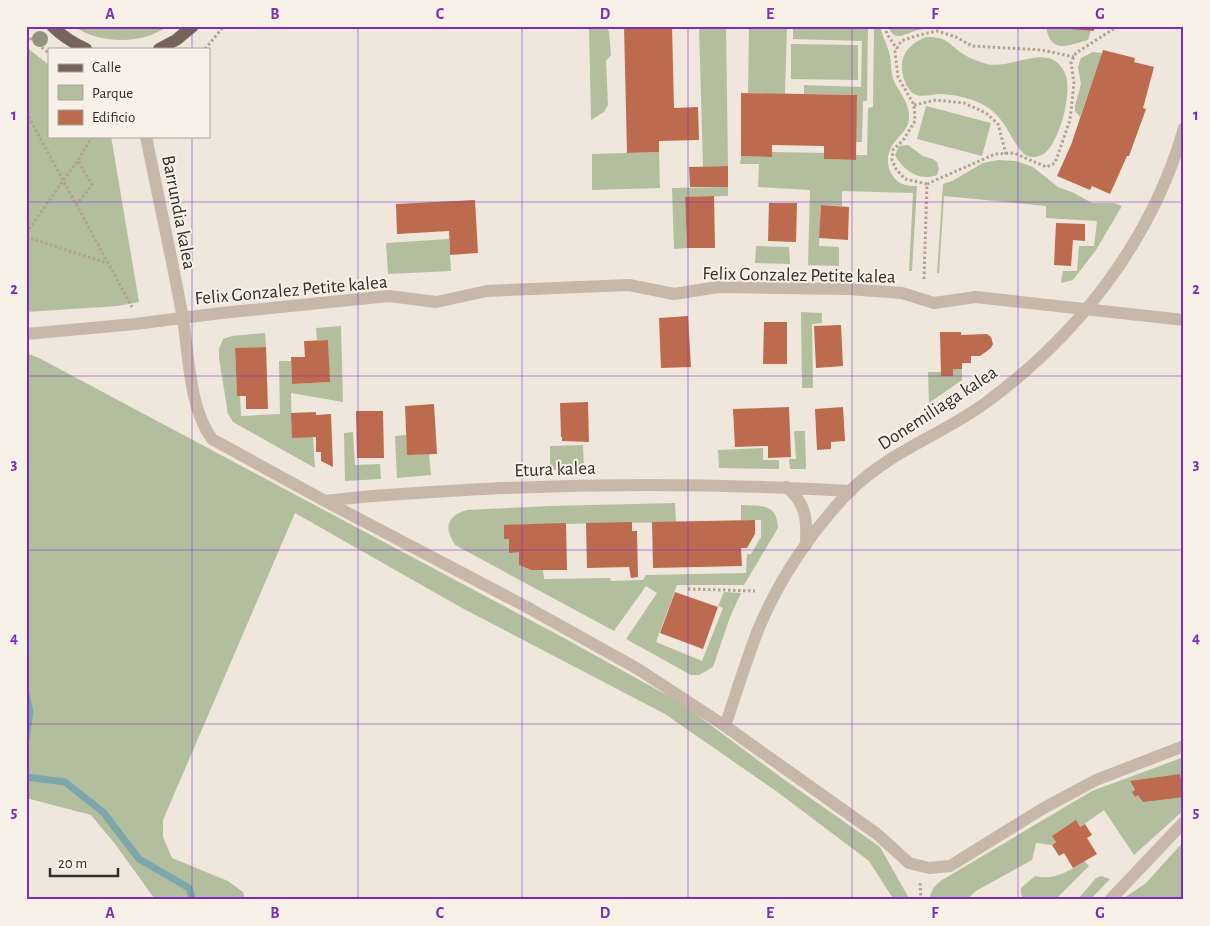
<svg xmlns="http://www.w3.org/2000/svg" width="1210" height="926" font-family="'Alegreya Sans',sans-serif">
<rect width="100%" height="100%" fill="#f0e7dc"/>
<path fill="#b2be9d" fill-rule="evenodd" d="M74 26H167C145 45 97 44 74 26Z
M589 26H606L609 32 611 55 606 61 608 105 604 112 591 120Z
M699 26H726L728 166 703 167Z
M749 26H787L785 94 748 93Z
M793 26H868L867 101H863L862 142H855L857 95 804 94V85L861 87 862 41 793 39Z
M874 26H880C882 36 888 46 890 56 891 63 891 71 893 79 898 91 908 100 909 114 911 131 895 137 890 150 884 163 891 181 905 185 909 186 913 186 917 186L912 271H909L913 193 842 191V206L821 205 819 246 839 247V266L808 265 810 190 758 187 759 164H740L741 156 771 157 772 152 824 153V159L855 160V155H867L868 108 873 107Z
M888 26H937C930 30 925 28 918 30 905 33 895 44 888 26Z
M1046 27 1091 30 1088 40C1068 45 1051 55 1046 27Z
M926 37C948 37 947 43 963 54 971 59 978 61 987 64 1012 70 1048 41 1064 71 1074 88 1061 135 1048 150 1045 154 1040 156 1035 157 1030 157 1025 156 1022 152 1010 138 1006 121 990 109 976 99 958 95 940 94 933 94 921 98 914 94 905 88 901 73 902 63 904 49 914 42 926 37Z
M791 44 858 45V80L791 79Z
M26 47 49 65V136H111L139 302 118 306 26 312Z
M1093 52 1102 53 1080 117 1075 111V106L1081 84 1078 67 1081 58Z
M926 106 991 123 982 156 917 139Z
M908 145 923 156 933 159 937 162 939 169 937 175C919 182 903 170 895 155L899 146Z
M659 152 660 188 592 190V154Z
M998 160 1016 161 1033 167 1058 187 1074 193 1092 203H1114L1122 206 1096 250 1079 272 1073 280 1061 283 1063 271H1077L1079 246H1094L1097 221 1046 218V206L944 196 939 273H937L943 184 952 181 983 163Z
M728 187V196L685 197 687 248 674 249 672 188Z
M449 239 451 271 388 274 386 243Z
M756 246 789 247 790 264 755 263Z
M801 312 822 313V323L812 324 813 388H802Z
M341 326 343 402 291 393 292 437H313L315 468 233 422 228 414 219 358V349L223 339 232 336 265 333 266 347 235 348 237 396H240L241 416 280 414 279 361H291L292 384 329 382 328 340H317L316 328Z
M26 353 39 358 564 638 681 703 782 778 880 847 910 900H894L869 861 776 791 665 714 462 608 295 513 163 820V837L172 858 228 881 243 892 245 900H157L154 898 115 844 91 815 26 798Z
M953 369H962V380L929 403 928 372H941L942 376H952Z
M794 431H805L806 469H790L789 459H796Z
M353 432 355 465 380 464 381 479 345 481 344 433Z
M406 435 408 455 429 454 431 475 397 478 395 436Z
M583 445 584 469 550 470V446Z
M763 448V460H779V469L719 468 718 450Z
M675 503 676 522 504 525V539H509V552H519V565L531 570H543L544 579 610 578 611 581 643 580 646 575 746 573 747 554H751L761 537V520H741V505C761 506 777 503 778 528L744 585H677L656 642 702 661 723 608 718 606 724 592 741 593 730 617 713 667 699 675H691L626 639 657 593 646 586 614 631 455 545C444 528 446 516 467 510L550 506Z
M1184 757V810L1134 855 1104 810 1080 827 1076 821 1052 845 1036 843 1032 860 976 891 968 898 969 900H928L934 887 942 880 1092 791ZM1180 775 1184 796 1138 795 1135 797V790L1130 782Z
M1184 841V900H1121L1146 883Z
M1084 861 1089 866 1055 900H1024L1021 894V888L1035 876C1053 881 1070 871 1084 861Z
M1101 876 1110 879 1090 900H1077L1096 878Z"/>
<g fill="none" stroke-linecap="round" stroke-linejoin="round">
<path stroke="#7da8ab" stroke-width="7" d="M26 694 30 712 26 738
M26 777 65 782 103 812 139 859 189 888 193 900"/>
</g>
<path fill="#bd6b4e" d="M624 26H672L674 108 698 107 699 140 659 141V152L627 153Z
M1059 26H1094V31L1059 28Z
M1103 50 1135 58 1134 62 1154 67 1143 108 1146 109 1129 156H1127L1110 194 1092 186 1090 190 1057 176 1071 145Z
M741 93 857 95 856 160 824 159V146L772 145V157L741 156Z
M728 166V187H690L689 167Z
M714 196 715 248H687L685 197Z
M475 200 478 253 450 255 449 231 397 234 396 204Z
M769 203H797L796 242 768 241Z
M821 205 849 207 848 240 819 238Z
M1056 223 1085 224V241L1073 240 1071 266 1054 265Z
M688 316 691 367 661 368 659 318Z
M764 322H787V364H763Z
M841 325 843 366 816 368 814 326Z
M940 332H961V335L987 334 991 337 993 344 991 348 980 356H971V363H962V369H953V376H941Z
M328 340 330 382 292 384 291 357H305L304 341Z
M266 347 268 409H246V396H237L235 348Z
M588 402 589 442 562 441V437H561L560 403Z
M434 404 437 454 407 455 405 406Z
M789 407 791 457 768 458V446L735 447 733 409Z
M843 407 845 441 831 442V449L817 450 815 409Z
M356 411H383L384 458H357Z
M316 412V415L331 414 333 467 321 461V452H316V437L292 438 291 413Z
M755 520V534L747 548H741L742 566 653 568 652 522Z
M632 522V531H637L638 577 631 578 629 567 587 568 586 523Z
M566 523 567 570H531L519 565V552L509 553V539H504V525Z
M675 592 718 607 703 649 660 633Z
M1180 774 1184 797 1143 802 1138 795 1135 797 1132 792 1135 790 1130 781Z
M1076 820 1080 827 1085 824 1092 835 1087 838 1097 854 1073 868 1064 853 1059 856 1052 845 1056 842 1052 836Z"/>
<g fill="none" stroke-linecap="round" stroke-linejoin="round">
<path stroke="#b3a293" stroke-width="3" stroke-dasharray="2.5 2.5" stroke-linecap="butt" d="M885 26 887 34 897 49
M26 35 49 53
M205 49 224 26
M914 105 936 100 964 103 986 113 998 124 1006 154
M26 112 132 307
M927 184 905 179 896 169 892 160 893 150 904 139 915 121 914 105 898 77 895 52 901 41 919 35 937 31 956 37 972 46 1042 50 1074 57
M76 205 92 185 78 160
M26 233 78 160 93 136
M26 237 107 263
M924 279 927 184 995 154 1014 153 1046 167 1055 163 1070 120 1074 83 1071 62 1076 53 1118 26
M688 589 755 591
M920 883 921 900"/>
<path stroke="#c7b7a9" stroke-width="12" d="M146 136C158 197 172 258 183 319 189 357 189 407 212 439L325 501 525 606 638 669 725 726 877 834 909 863 929 868 950 866 1042 809 1096 780 1184 746
M26 334 135 324 221 313 389 296 436 302 487 291 629 285 674 294 718 287 848 289 902 293 934 303 976 297 1184 320
M787 487C807 505 807 520 806 545
M325 501C378 494 431 492 484 489 606 483 728 484 851 491
M725 726C736 694 746 661 758 630 779 579 812 530 850 491 889 452 941 435 984 404 1078 336 1152 240 1184 128
M1110 900 1184 822"/>
<path stroke="#76645b" stroke-width="12" d="M52 26C62 36 73 43 86 49
M159 49 176 40 193 26"/>
</g>
<circle fill="#91947c" cx="40" cy="39" r="8"/>
<path fill="none" stroke="#7b2cbf" stroke-width="1" stroke-opacity="0.55" d="M192 26V49M358 26V900M522 26V900M688 26V900M852 26V900M1018 26V900M192 136V900M26 202H1184M26 376H1184M26 550H1184M26 724H1184"/>
<g text-anchor="middle" stroke-width="4" stroke-linejoin="round" paint-order="stroke">
<g font-size="19" fill="#352d28" stroke="#f8f1e8">
<text transform="translate(180 212) rotate(79)" y="7">Barrundia kalea</text>
<text transform="translate(799 274) rotate(1)" y="7">Felix Gonzalez Petite kalea</text>
<text transform="translate(291 289) rotate(-5)" y="7">Felix Gonzalez Petite kalea</text>
<text transform="translate(937 407) rotate(-33)" y="7">Donemiliaga kalea</text>
<text transform="translate(555 468) rotate(-2)" y="7">Etura kalea</text>
</g>
</g>
<rect width="1210" height="926" fill="none" stroke="#f8f1e8" stroke-width="55"/>
<rect x="48" y="48" width="162" height="90" fill="#f8f1e8" stroke="#aaa39b"/>
<rect x="58" y="64" width="25" height="8" fill="#76645b" stroke="#aaa39b"/>
<text x="92" y="72" font-size="15" fill="#352d28">Calle</text>
<rect x="58" y="85" width="25" height="15" fill="#b2be9d" stroke="#aaa39b"/>
<text x="92" y="98" font-size="15" fill="#352d28">Parque</text>
<rect x="58" y="110" width="25" height="15" fill="#bd6b4e" stroke="#aaa39b"/>
<text x="92" y="122" font-size="15" fill="#352d28">Edificio</text>
<path d="M50 868v8h68v-8" fill="none" stroke="#352d28" stroke-width="2.5"/>
<text x="58" y="868" font-size="15" fill="#352d28" stroke="#f8f1e8" stroke-width="4" paint-order="stroke">20 m</text>
<rect x="28" y="28" width="1154" height="870" fill="none" stroke="#7b2cbf" stroke-width="2"/>
<g font-size="16" text-anchor="middle" font-weight="bold" fill="#7b2cbf">
<text x="110" y="19">A</text>
<text x="275" y="19">B</text>
<text x="440" y="19">C</text>
<text x="605" y="19">D</text>
<text x="770" y="19">E</text>
<text x="935" y="19">F</text>
<text x="1100" y="19">G</text>
<text x="14" y="120">1</text>
<text x="1196" y="120">1</text>
<text x="14" y="294">2</text>
<text x="1196" y="294">2</text>
<text x="14" y="469">3</text>
<text x="1196" y="469">3</text>
<text x="14" y="643">4</text>
<text x="1196" y="643">4</text>
<text x="14" y="817">5</text>
<text x="1196" y="817">5</text>
<text x="110" y="918">A</text>
<text x="275" y="918">B</text>
<text x="440" y="918">C</text>
<text x="605" y="918">D</text>
<text x="770" y="918">E</text>
<text x="935" y="918">F</text>
<text x="1100" y="918">G</text>
</g>
</svg>
